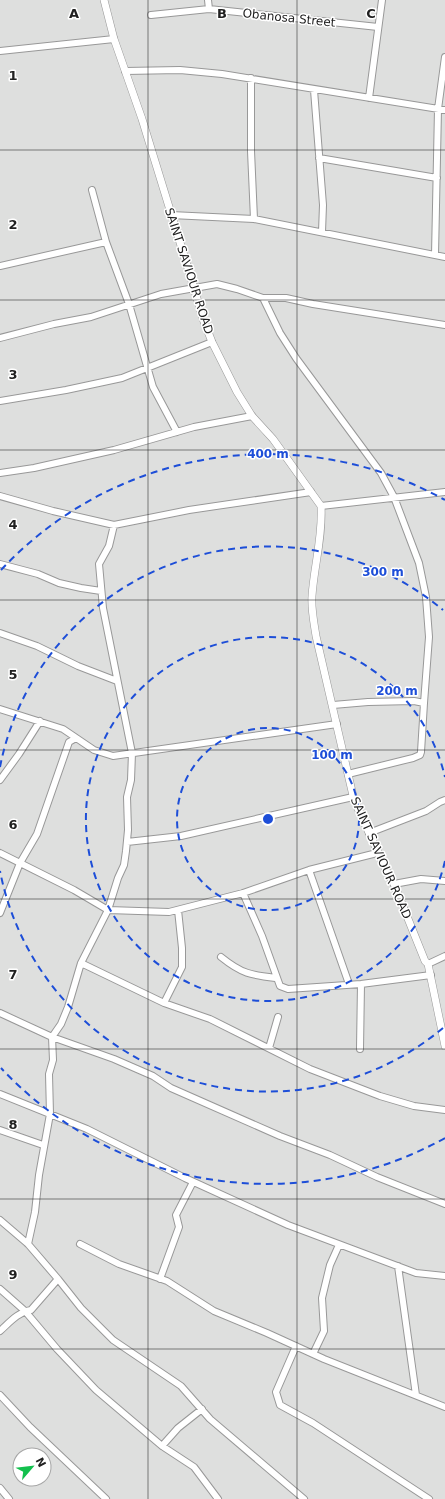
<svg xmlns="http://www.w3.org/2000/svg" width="445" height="1499" font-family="'DejaVu Sans',sans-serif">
<rect width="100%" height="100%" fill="#e9f0f0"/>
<path fill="#dedfde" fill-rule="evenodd" d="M0 0H445V1499H0ZM20 1455H44V1479H20Z"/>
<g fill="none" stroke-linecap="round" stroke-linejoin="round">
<defs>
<path id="minor" d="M208 0 209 9
M151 15 209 9 378 27
M0 51 114 39
M125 71 180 70 222 74 445 110
M251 78V151L254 219
M314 90 323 205 322 232
M369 98 382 0
M319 158 437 178
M92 190 106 242 129 304 153 387 177 432
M171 215 254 219 445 257
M435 255 438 109 445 57
M0 266 106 242
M263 298H286L313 304 445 325
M0 338 54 324 91 317 161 294 217 284 237 289 263 298 280 333 296 358 381 473 394 497 419 563 426 597 429 637 424 703 421 752 420 755 413 758 348 774
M0 401 66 390 122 378 212 342
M0 473 34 468 114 450 194 427 252 416
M0 496 53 511 114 525 189 510 311 492
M321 506 445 492
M0 564 38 574 59 583 81 588 101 591
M0 633 37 646 78 666 117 681
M333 705 368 702 414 701 424 703
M0 709 63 729 94 750 113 756 337 724
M0 780 19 754 40 721
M369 833 426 811 440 802 445 800
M127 842 181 836 353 797
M0 853 74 890 108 910 169 912 243 893 309 870 377 853
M309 870 349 984
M394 884 421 879 445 881
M243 893 262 936 280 986 288 989 361 984 431 975
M0 913 20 863 37 834 69 742 76 738
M221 957C242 974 251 975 276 978
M81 963 164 1003 210 1019 310 1069 380 1096 414 1106 445 1110
M428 964 445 956
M164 1003 182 967V948L178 910
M0 1013 52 1037 114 1059 153 1076 171 1088 280 1136 330 1155 377 1177 445 1204
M269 1048 278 1017
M360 1049 361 984
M0 1094 87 1129 185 1178 288 1225 416 1273 445 1276
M0 1130 43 1145
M0 1220 28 1244 58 1279 81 1308 113 1340 181 1386 210 1419 304 1499
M28 1244 35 1212 39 1175 50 1114 49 1074 53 1060 52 1037 61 1024 68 1007 81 963 108 910 118 878 124 865 126 851 128 830 127 797 131 780 132 753 103 608 99 564 109 546 114 525
M80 1244 119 1264 167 1281 214 1311 267 1333 324 1359 445 1407
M398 1266 416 1395
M160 1279 179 1227 176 1215 193 1182
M0 1289 25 1311 57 1349 96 1390 162 1446 194 1467 218 1499
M0 1331C9 1323 18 1312 31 1310L58 1279
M296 1346 276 1392 280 1405 313 1423 429 1499
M313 1354 324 1331 322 1298 330 1265 339 1245
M0 1395 30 1427 106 1499
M162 1446 178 1428 202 1409
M0 1488 9 1499"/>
<path id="tertiary" d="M104 0 114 39 142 119 194 288 203 319 212 342 237 392 252 416 273 439 321 506C323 536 314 566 312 596 311 609 314 623 316 636L354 800 387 872 394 884 425 961 428 964 445 1046"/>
</defs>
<use href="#minor" stroke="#989898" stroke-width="8"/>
<use href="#tertiary" stroke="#989898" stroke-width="8"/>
<use href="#minor" stroke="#fff" stroke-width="6"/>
<use href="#tertiary" stroke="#fff" stroke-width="7"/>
</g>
<path fill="none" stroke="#212121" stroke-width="1" stroke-opacity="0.55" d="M148 0V1499M297 0V1499M0 150H445M0 300H445M0 450H445M0 600H445M0 750H445M0 899H445M0 1049H445M0 1199H445M0 1349H445"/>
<g fill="none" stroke="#1d4ed8" stroke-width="2" stroke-dasharray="7 5">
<circle cx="268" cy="819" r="91"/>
<path d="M445 861A182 182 0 1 1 445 777"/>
<path d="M443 1028A273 273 0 0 1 0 871M0 767A273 273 0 0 1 443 610"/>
<path d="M445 1138A365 365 0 0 1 1 1068M1 570A365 365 0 0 1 445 500"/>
</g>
<g text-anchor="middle" stroke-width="3" stroke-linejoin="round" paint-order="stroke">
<g font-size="12" fill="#212121" stroke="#fff">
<text transform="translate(289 18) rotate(6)" y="4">Obanosa Street</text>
<text transform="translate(189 271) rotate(72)" y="4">SAINT SAVIOUR ROAD</text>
<text transform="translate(381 858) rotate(66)" y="4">SAINT SAVIOUR ROAD</text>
</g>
</g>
<g font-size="13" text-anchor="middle" font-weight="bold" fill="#212121" stroke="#fff" stroke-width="3" stroke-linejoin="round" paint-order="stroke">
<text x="74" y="18">A</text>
<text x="222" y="18">B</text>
<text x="371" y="18">C</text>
<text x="13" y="80">1</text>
<text x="13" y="229">2</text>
<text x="13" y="379">3</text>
<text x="13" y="529">4</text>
<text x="13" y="679">5</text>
<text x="13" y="829">6</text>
<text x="13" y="979">7</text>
<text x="13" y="1129">8</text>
<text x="13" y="1279">9</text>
</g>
<circle cx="268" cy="819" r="6" fill="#1d4ed8" stroke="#fff" stroke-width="2"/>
<g font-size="12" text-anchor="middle" font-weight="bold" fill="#1d4ed8" stroke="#fff" stroke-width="3" stroke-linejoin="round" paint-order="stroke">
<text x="268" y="458">400 m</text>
<text x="383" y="576">300 m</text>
<text x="397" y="695">200 m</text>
<text x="332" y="759">100 m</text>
</g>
<g transform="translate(32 1467) rotate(62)"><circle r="19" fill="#ffffff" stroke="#a6a6a6"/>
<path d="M0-3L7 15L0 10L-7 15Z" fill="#12c04d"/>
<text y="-6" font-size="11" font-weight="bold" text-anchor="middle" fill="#212121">N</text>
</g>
</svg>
